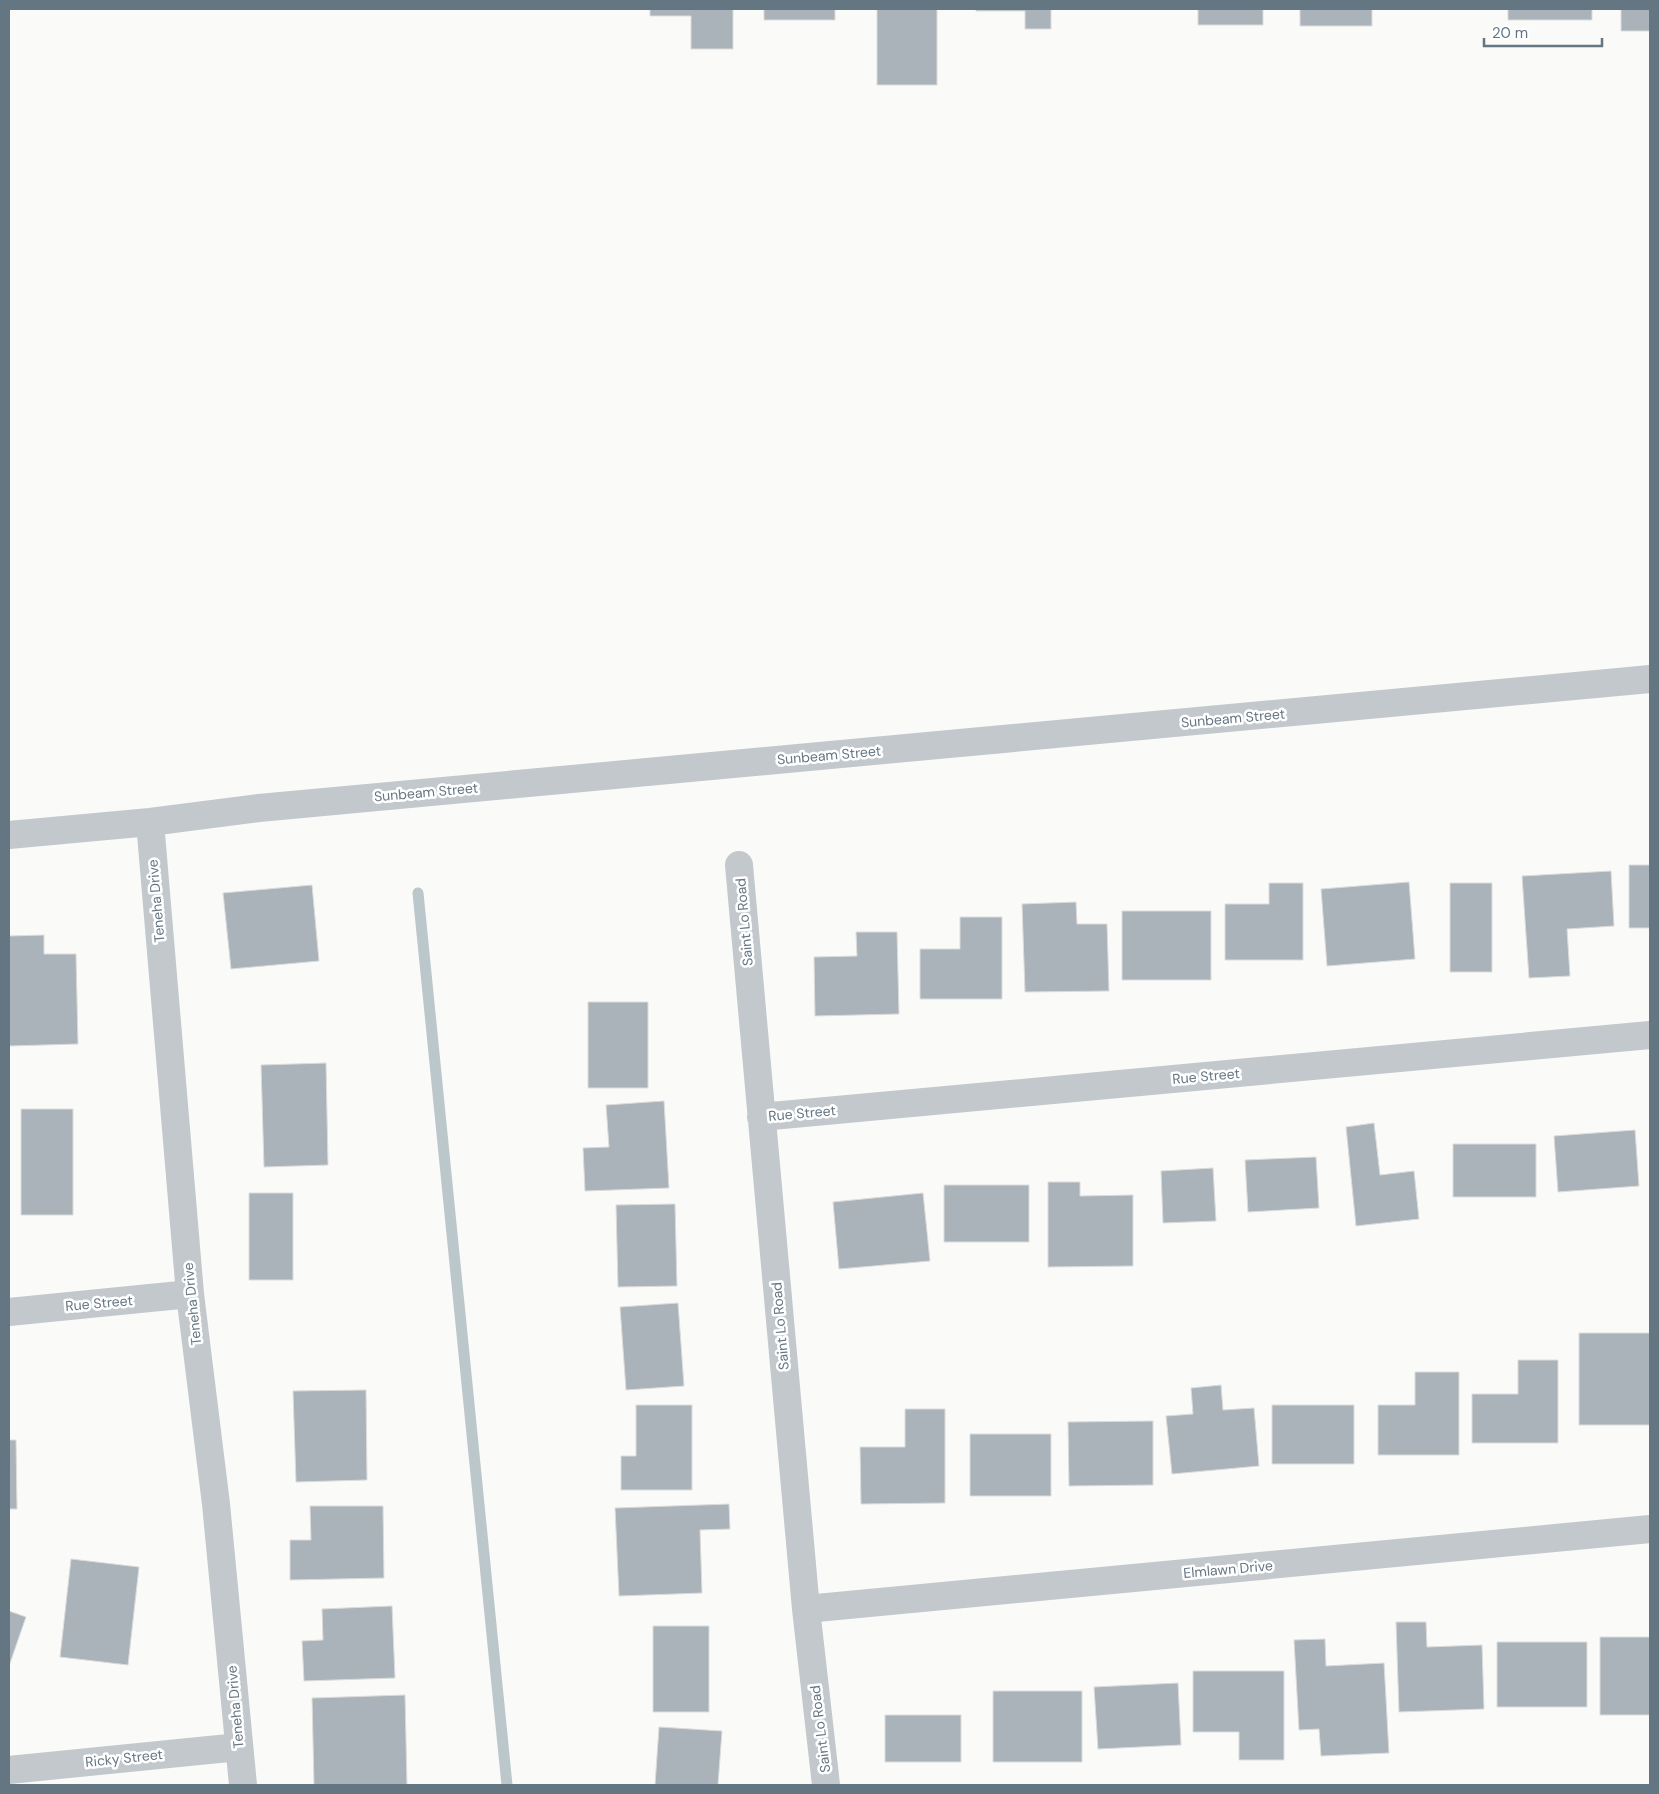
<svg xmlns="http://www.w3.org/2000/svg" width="1659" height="1794" font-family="'DM Sans',sans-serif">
<rect width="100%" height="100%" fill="#fafaf8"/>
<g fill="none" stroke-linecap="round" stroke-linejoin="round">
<path stroke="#bbc7cb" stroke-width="11" d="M418 893 507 1785"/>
</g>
<path fill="#aab3b9" stroke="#dcdcda" d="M650 9H733V49H691V16H650Z
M764 9H835V20H764Z
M877 9H937V85H877Z
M976 9H1051V29H1025V11H976Z
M1198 9H1263V25H1198Z
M1300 9H1372V26H1300Z
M1508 9H1592V20H1508Z
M1621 9H1650V31H1621Z
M1629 865H1650V928H1629Z
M1611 871 1614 926 1567 929 1570 976 1529 978 1522 876Z
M1409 882 1415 959 1327 966 1321 889Z
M1269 883H1303V960H1225V904H1269Z
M1450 883H1492V972H1450Z
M312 885 319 961 231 969 223 893Z
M1076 902 1077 924H1107L1109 991 1025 992 1022 904Z
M1122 911H1211V980H1122Z
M960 917H1002V999H920V949H960Z
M856 932H897L899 1014 815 1016 814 957 857 956Z
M44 935V954H76L78 1044 9 1046V936Z
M588 1002H648V1088H588Z
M326 1063 328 1165 264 1167 261 1065Z
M664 1101 669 1188 585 1191 583 1148 609 1147 606 1105Z
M21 1109H73V1215H21Z
M1374 1123 1380 1175 1414 1171 1419 1219 1356 1226 1346 1127Z
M1635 1130 1639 1186 1558 1192 1554 1136Z
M1453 1144H1536V1197H1453Z
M1316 1157 1319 1208 1248 1212 1245 1160Z
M1213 1168 1216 1221 1163 1223 1161 1171Z
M1048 1182H1080V1196L1133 1195V1266L1048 1267Z
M944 1185H1029V1242H944Z
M249 1193H293V1280H249Z
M923 1193 930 1261 839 1269 833 1202Z
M675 1204 677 1286 618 1287 616 1205Z
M678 1303 684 1386 626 1390 620 1307Z
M1579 1333H1650V1425H1579Z
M1518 1360H1558V1443H1472V1394H1518Z
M1415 1372H1459V1455H1378V1405H1415Z
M1221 1385 1223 1410 1254 1408 1259 1466 1172 1474 1166 1416 1193 1414 1191 1388Z
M366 1390 367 1480 296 1482 293 1391Z
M636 1405H692V1490H621V1456H636Z
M1272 1405H1354V1464H1272Z
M905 1409H945V1503L861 1504 860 1447H905Z
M1153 1421V1485L1069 1486 1068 1422Z
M970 1434H1051V1496H970Z
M9 1440H16L17 1509H9Z
M729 1504 730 1529 700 1530 702 1593 619 1596 615 1508Z
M310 1506H383L384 1578 290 1580V1540H311Z
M71 1559 139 1567 128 1665 60 1657Z
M392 1606 395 1678 304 1681 302 1641 323 1640 322 1609Z
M9 1611 26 1617 9 1666Z
M1396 1622H1426L1427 1647 1482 1645 1484 1709 1399 1712Z
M653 1626H709V1712H653Z
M1600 1637H1650V1715H1600Z
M1325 1639 1326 1666 1384 1663 1389 1753 1321 1756 1319 1729 1299 1730 1294 1640Z
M1497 1642H1587V1707H1497Z
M1193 1671H1284V1760H1239V1732H1193Z
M1178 1683 1181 1745 1098 1749 1094 1687Z
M993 1691H1082V1762H993Z
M405 1695 407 1785H314L312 1698Z
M885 1715H961V1762H885Z
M659 1727 722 1731 718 1785H655Z"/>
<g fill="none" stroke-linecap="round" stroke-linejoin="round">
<path stroke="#c3c8cc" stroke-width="28" d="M150 822 190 1294 216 1504 243 1785
M9 835 150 822 259 808 1650 679
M739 865 806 1609 826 1785
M761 1117 1650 1035
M9 1312 190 1294
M806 1609 1650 1529
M9 1770 239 1747"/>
</g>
<g text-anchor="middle" stroke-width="5" stroke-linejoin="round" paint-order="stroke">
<g font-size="14" fill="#657683" stroke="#fff">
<text transform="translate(1233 718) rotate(-5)" y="5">Sunbeam Street</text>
<text transform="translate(829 755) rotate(-5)" y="5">Sunbeam Street</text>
<text transform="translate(426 792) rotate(-5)" y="5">Sunbeam Street</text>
<text transform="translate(156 901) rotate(-95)" y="5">Teneha Drive</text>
<text transform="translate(744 922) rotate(-95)" y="5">Saint Lo Road</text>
<text transform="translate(1206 1076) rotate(-5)" y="5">Rue Street</text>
<text transform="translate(802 1113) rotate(-5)" y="5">Rue Street</text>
<text transform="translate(99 1303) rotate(-5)" y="5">Rue Street</text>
<text transform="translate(192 1304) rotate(-96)" y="5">Teneha Drive</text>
<text transform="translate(780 1326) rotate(-95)" y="5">Saint Lo Road</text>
<text transform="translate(1228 1569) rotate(-5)" y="5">Elmlawn Drive</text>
<text transform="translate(235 1707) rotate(-95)" y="5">Teneha Drive</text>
<text transform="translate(820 1729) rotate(-97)" y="5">Saint Lo Road</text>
<text transform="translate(124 1758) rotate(-6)" y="5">Ricky Street</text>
</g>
</g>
<rect width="1659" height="1794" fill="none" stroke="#657683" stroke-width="20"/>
<path d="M1484 38v8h118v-8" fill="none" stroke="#657683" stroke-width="2.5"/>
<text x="1492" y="38" font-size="15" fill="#657683" stroke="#ffffff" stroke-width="4" paint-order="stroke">20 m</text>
</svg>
